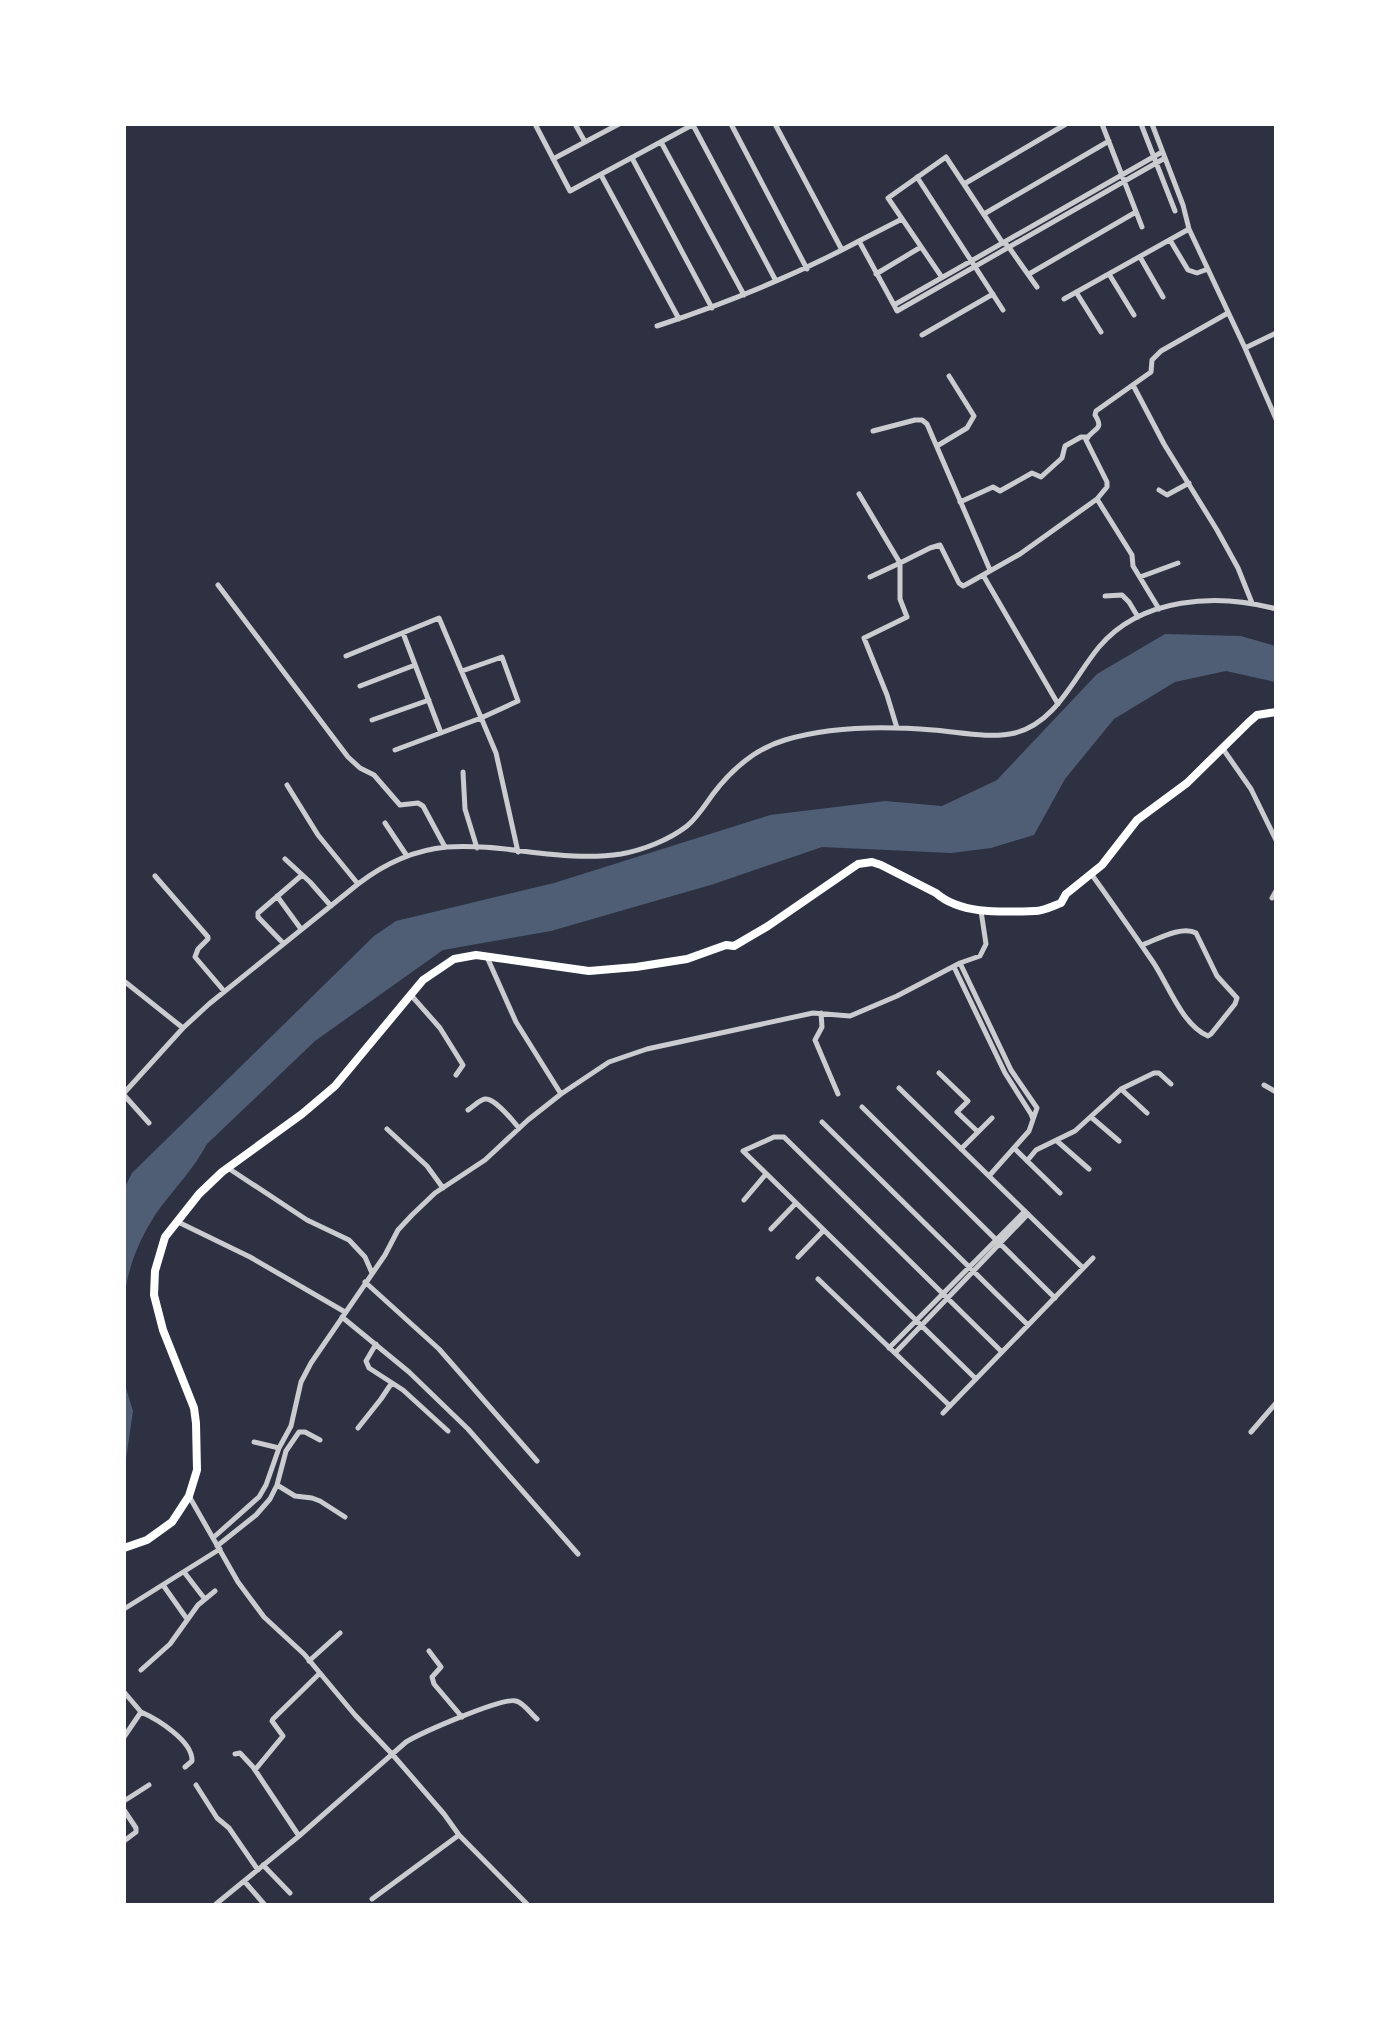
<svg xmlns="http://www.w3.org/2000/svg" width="1400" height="2029" font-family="'PT Sans',sans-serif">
<rect width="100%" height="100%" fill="#2d3142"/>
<path fill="#4f5d75" d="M1165 634 1241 636 1275 646V682L1226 671 1175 682 1114 719 1065 779 1034 835 991 848 951 853 822 847 714 884 551 931 443 950 315 1041 207 1144C194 1168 176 1187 160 1208 142 1233 129 1263 125 1293V1187L132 1173 374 936 396 921 554 883 770 815 885 801 942 806 997 780 1097 674Z
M125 1385 133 1411 125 1466H124Z"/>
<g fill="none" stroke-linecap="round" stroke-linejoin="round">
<path stroke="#caccd0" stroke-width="5" d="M535 124 570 191 694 124
M575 124 585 142
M731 124 807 269
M775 124 842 250
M1102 124 1142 227
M1141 124 1175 211
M1152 124 1183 205 1189 229 1245 348 1276 419
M693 125 776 281
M661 142 744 295
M1162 152 894 305 897 311 1165 158
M632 158 712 308
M553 159 619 124
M601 175 679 319
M917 177 1003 310
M964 184 1066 124
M984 214 1109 141
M1170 240 1188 270 1197 273 1208 269
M859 241 902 219
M1140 257 1163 297
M876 274 921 247
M1029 274 1136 212
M1109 274 1134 315
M941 276 888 198 946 157 1002 242 1008 246 1037 287
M1076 292 1101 332
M1064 299 1189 229
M657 326C727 303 794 276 859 241L894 305
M922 335 993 294
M1245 348 1276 333
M1133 385 1164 444 1217 530 1238 568 1252 603
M873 431 915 420H922L927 424 990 570
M937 446 967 428 974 416 949 376
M1159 490 1167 495 1189 483
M859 494 900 563 930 548 940 545 959 583 963 586 967 584 1020 554 1097 499 1107 487V482L1086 440C1093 427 1105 431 1095 415L1096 411 1151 372 1152 360 1161 351 1228 313
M1097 499 1132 555 1133 566 1159 609
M960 502 993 487 1000 491 1032 473 1041 477 1062 458 1065 446 1081 437H1087
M983 575 1058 704
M870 577 900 563V599L907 617 864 638 887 695 897 728
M1140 577 1178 563
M218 585 348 757 360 768 374 775 400 805 418 803 423 806 445 847
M1105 596 1122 595 1129 602 1138 617
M403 633 441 733
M346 656 439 618 496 753 518 852
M360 686 415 665
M372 720 429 700
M1223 749 1251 789 1276 840
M395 750 481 718 518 701 502 657 462 671
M463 772 465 809 477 848
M287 785 318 835 358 884
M385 823 407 856
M285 859 310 882 331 906
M1092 875C1113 904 1133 933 1153 962 1168 984 1182 1025 1208 1036L1211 1034 1235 1004 1237 998 1217 976 1196 933C1182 925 1156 940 1142 945
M155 876 208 937V939L198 949 195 957 224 991
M277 896 301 929
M1272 898 1276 891
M283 943 258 917V913L302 875
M487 957 516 1022 561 1094
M960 963 1011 1070 1037 1108 1029 1131 989 1176
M954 967 1005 1073 1031 1114 1033 1119
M124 981 183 1028
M410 994 440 1028 463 1065 456 1075
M821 1013 822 1027 815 1040 838 1094
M939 1073 968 1101 957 1112 978 1132
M1264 1085 1276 1092
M899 1088 1083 1268
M1121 1089 1147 1113
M124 1093 183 1028 209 1004 358 884C384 864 414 850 447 847 505 843 563 863 621 854 643 850 669 840 687 826 697 818 705 805 713 794 732 769 754 749 785 740 832 726 885 726 933 730 959 732 990 739 1015 733 1056 723 1074 677 1099 647 1141 597 1217 593 1276 609
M124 1095 149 1123
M862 1107 1055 1298
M468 1110C473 1107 479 1100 485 1099 495 1098 512 1120 519 1128
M1091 1117 1119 1141
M822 1122 1028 1325
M387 1129 427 1166 443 1188
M1057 1141 1089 1169
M1014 1148 1060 1193
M961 1149 992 1118
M1027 1161 1036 1150 1075 1131 1121 1089 1154 1073H1159L1171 1084
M228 1168 307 1220 349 1240 365 1257 372 1273
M744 1200 766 1174
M176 1221 250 1257 345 1312
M771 1229 796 1203
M798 1257 824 1230
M818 1279 950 1406
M365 1282 439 1349 537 1461
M342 1317 409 1372 468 1429 578 1554
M376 1344 366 1361 369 1368 403 1390 448 1431
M889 1348 1025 1211
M895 1353 1028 1214
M976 1379 743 1151 774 1137H784L1002 1352
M943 1413 1093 1258
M358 1428 381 1399 391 1384
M1251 1432 1276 1403
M254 1442 279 1448
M277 1485 295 1496 312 1498 320 1501 345 1517
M189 1496 238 1582 264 1617 304 1654 355 1715 392 1754 444 1814 459 1835 527 1904
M214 1537 259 1497 266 1485 279 1448 291 1426 301 1382 311 1363 385 1255 398 1230 412 1215 435 1193 485 1160 528 1120 561 1094 609 1062 647 1049 813 1013 850 1016 897 996 960 963 980 956 986 944 981 911
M217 1546 256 1515 270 1499 277 1485 286 1451 299 1432H305L320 1440
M184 1572 204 1598
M163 1585 187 1619
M124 1609 220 1549
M429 1651 441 1667 432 1677 434 1684 462 1717
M309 1661 340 1633
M141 1670 170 1644 198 1605 215 1591
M124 1692 141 1712 124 1737
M141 1712C157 1719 193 1741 192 1761L185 1767
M235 1754 240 1753 253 1767 299 1836
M255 1770 283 1736 272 1721 273 1719 320 1673
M196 1785 217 1818 229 1828 258 1870
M124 1801 149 1785
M124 1810 136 1828V1832L124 1841
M263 1865 290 1893
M245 1882 264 1904
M372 1899 459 1835
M216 1904 299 1836 406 1742C421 1733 502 1697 516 1701 524 1703 531 1714 537 1719"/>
<path stroke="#fff" stroke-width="8" d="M124 1548 147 1540 172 1522 189 1496 197 1470 196 1423 194 1408 163 1330 154 1295 155 1271 165 1237 199 1194 222 1172 302 1114 335 1086 423 980 454 959 476 955 589 971 636 967 687 959 726 945 734 946 768 926 858 864 872 862 881 865 936 893C961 915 1003 912 1035 911 1043 911 1053 906 1061 903L1066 894 1102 865 1137 820 1187 783 1249 722 1257 715 1276 712"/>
</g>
<rect width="1400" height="2029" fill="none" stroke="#ffffff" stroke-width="252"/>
</svg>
